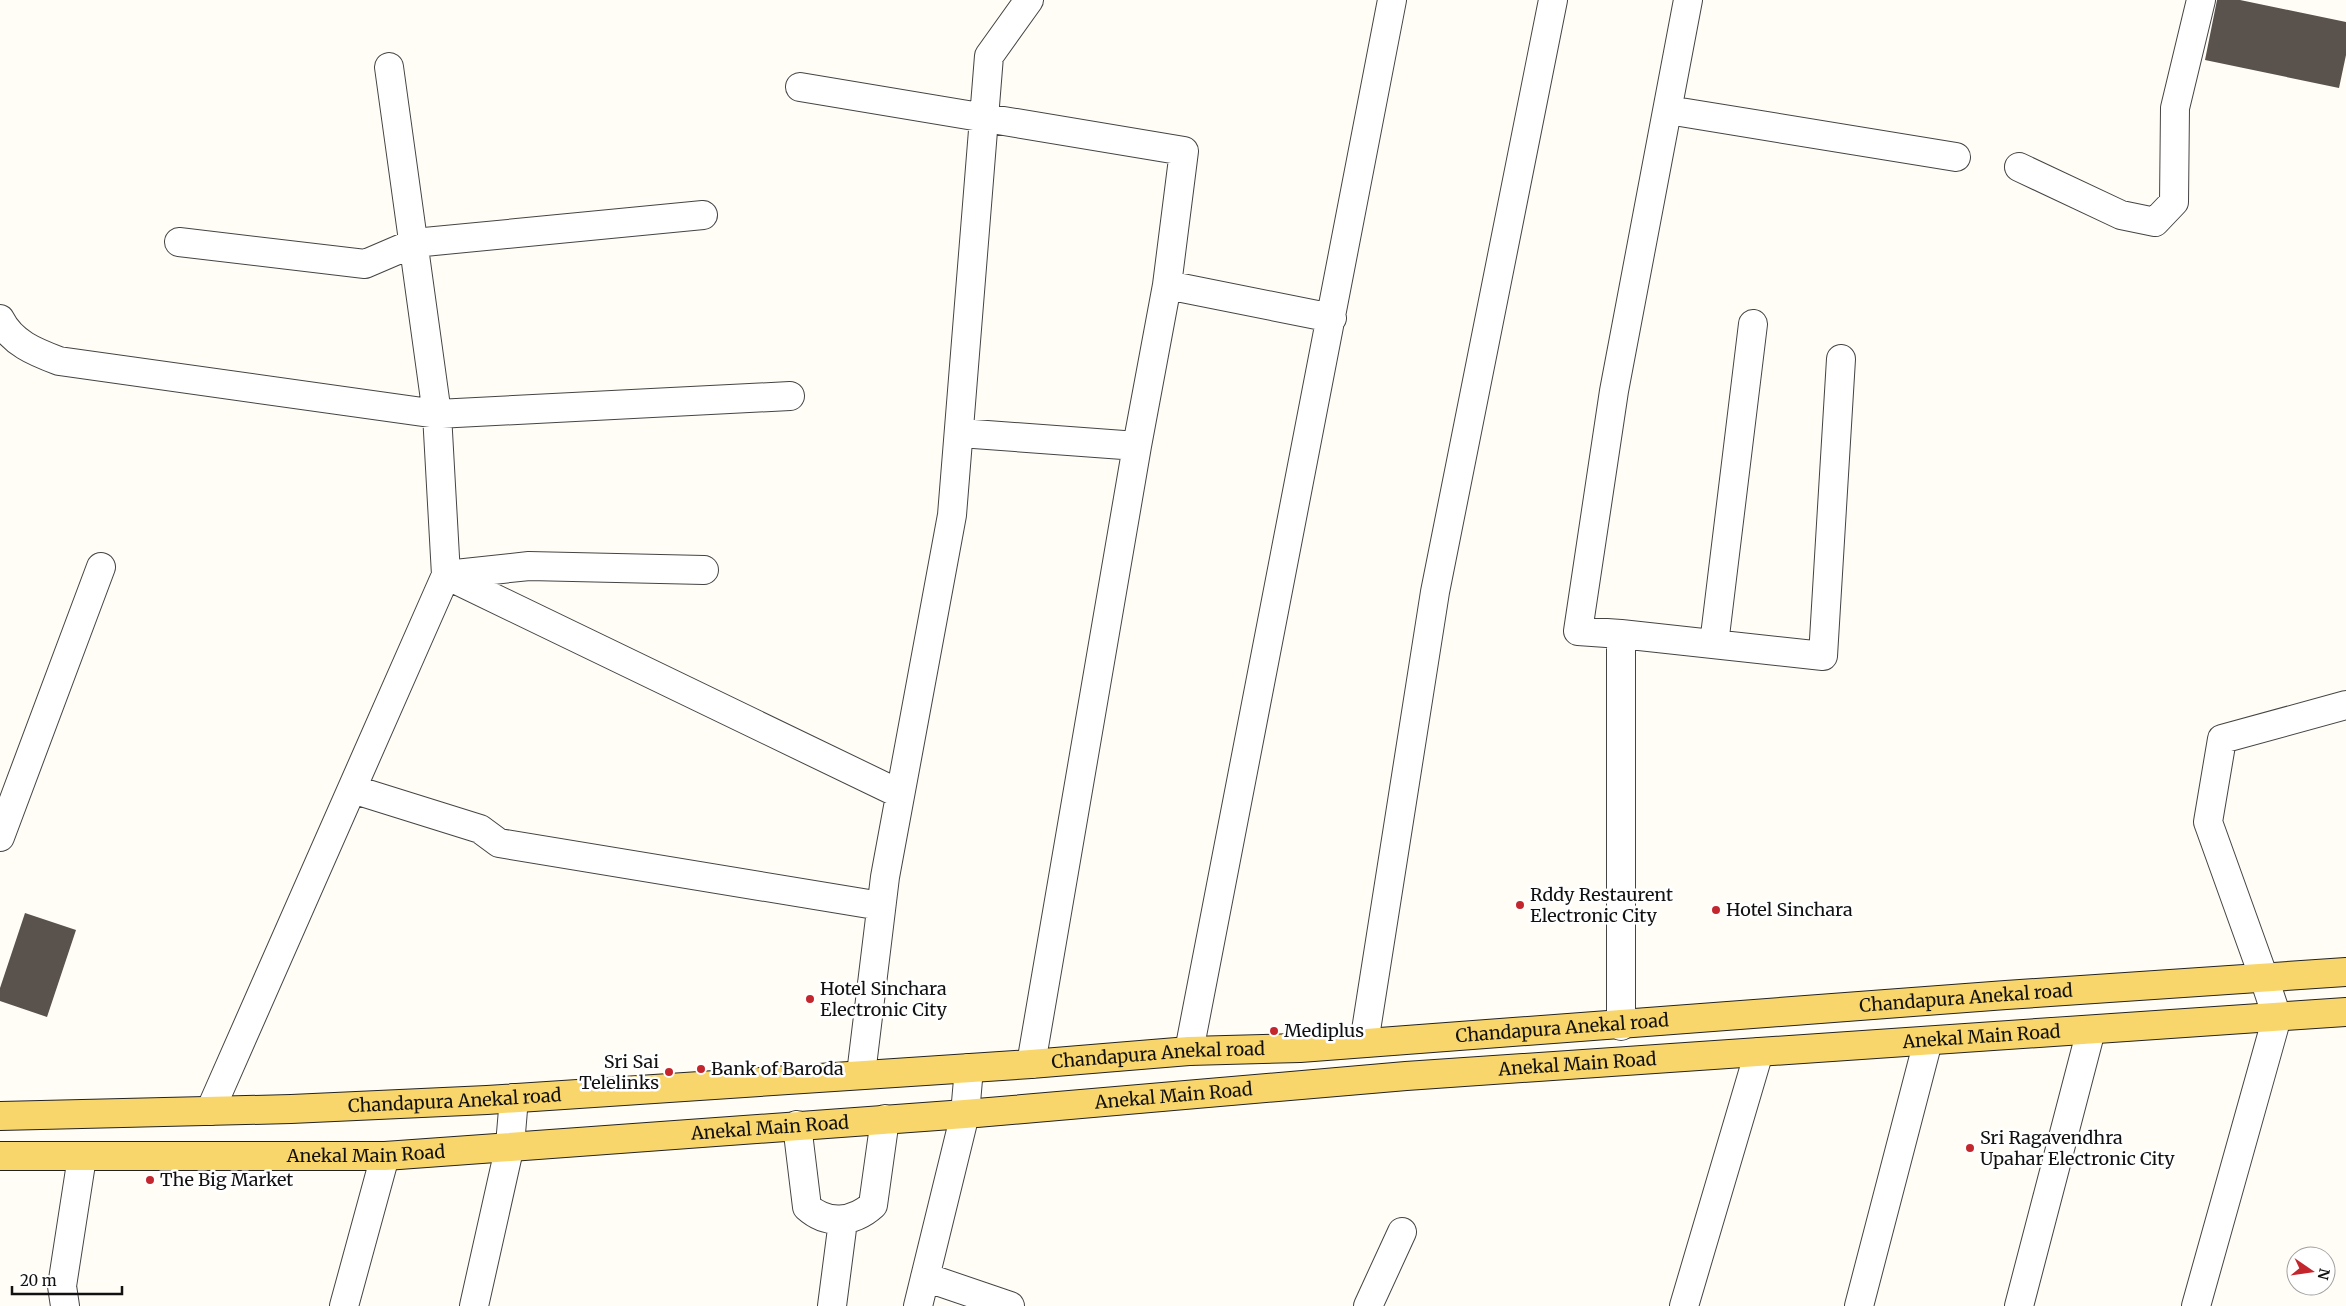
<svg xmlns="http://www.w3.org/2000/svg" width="2346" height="1306" font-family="Merriweather,serif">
<rect width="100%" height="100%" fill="#fffdf5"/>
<path fill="#5a524d" d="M2217 0H2240L2346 22V55L2339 88 2205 60Z
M25 913 76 930 47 1017 0 1001V988Z"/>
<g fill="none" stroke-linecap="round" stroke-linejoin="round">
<defs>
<path id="minor" d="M800 87 1184 151 1167 285
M1668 110 1956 157
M2019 167 2121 215 2155 222 2174 202 2175 108 2201 0
M179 242 365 264 414 243 703 215
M0 319C12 343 35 352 59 361L437 414 790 396
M960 433 1137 446
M446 575 900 794
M446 575 529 566 704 570
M1621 634 1823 656 1841 359
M1714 644 1753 324
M352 789 480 829 499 843 881 906
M0 837 101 567
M1621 1026V634L1578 631 1614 391 1688 0
M1364 1043 1435 592 1553 0
M1189 1051 1392 0
M1031 1064 1137 446 1167 285 1332 318
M861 1074 885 877 952 515 989 56 1029 0
M210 1111 446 575 437 414 389 67
M797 1125 807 1207C827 1225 853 1223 873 1205L885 1119
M925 1277 1010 1306
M65 1306 62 1286 82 1157
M344 1306 385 1156
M474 1306 510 1145 514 1098
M832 1306 843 1221
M918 1306 965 1114 969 1068
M1368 1306 1402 1232
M1684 1306 1759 1052
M1859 1306 1928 1041
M2019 1306 2091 1030
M2196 1306 2277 1017 2264 978 2208 822 2222 739 2346 705"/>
<g id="major">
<path id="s1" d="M0 1116 291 1109 487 1100 1031 1064 1189 1051 1300 1048 2006 995 2346 972"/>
<path id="s2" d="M0 1156H385L965 1114 1406 1076 2346 1012"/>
</g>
</defs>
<use href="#minor" stroke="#444" stroke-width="30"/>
<use href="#major" stroke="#222" stroke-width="30"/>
<use href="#minor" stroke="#fff" stroke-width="28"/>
<use href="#major" stroke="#f9d66b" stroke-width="28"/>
</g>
<g fill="#c4262e" stroke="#fff" stroke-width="2">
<circle cx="1520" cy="905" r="5"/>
<circle cx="1716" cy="910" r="5"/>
<circle cx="810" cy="999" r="5"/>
<circle cx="1274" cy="1031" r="5"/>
<circle cx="701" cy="1069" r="5"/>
<circle cx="669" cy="1072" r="5"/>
<circle cx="1970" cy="1148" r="5"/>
<circle cx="150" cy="1180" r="5"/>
</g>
<g text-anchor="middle" stroke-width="5" stroke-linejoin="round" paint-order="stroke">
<g font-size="18" fill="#111" stroke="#fff" text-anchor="start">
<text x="1530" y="901">Rddy Restaurent<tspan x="1530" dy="21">Electronic City</tspan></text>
<text x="1726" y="916">Hotel Sinchara</text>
<text x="820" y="995">Hotel Sinchara<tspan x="820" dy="21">Electronic City</tspan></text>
<text x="1284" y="1037">Mediplus</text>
<text x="659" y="1068" text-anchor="end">Sri Sai<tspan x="659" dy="21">Telelinks</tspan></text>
<text x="711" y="1075">Bank of Baroda</text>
<text x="1980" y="1144">Sri Ragavendhra<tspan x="1980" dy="21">Upahar Electronic City</tspan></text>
<text x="160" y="1186">The Big Market</text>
</g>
<g font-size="18" fill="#111" stroke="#fff">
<text dy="6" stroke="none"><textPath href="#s1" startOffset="1970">Chandapura Anekal road</textPath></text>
<text dy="6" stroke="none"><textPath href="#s1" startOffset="1565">Chandapura Anekal road</textPath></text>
<text dy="6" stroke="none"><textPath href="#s2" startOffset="1986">Anekal Main Road</textPath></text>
<text dy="6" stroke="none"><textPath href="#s1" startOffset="1160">Chandapura Anekal road</textPath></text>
<text dy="6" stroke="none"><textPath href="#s2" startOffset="1581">Anekal Main Road</textPath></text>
<text dy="6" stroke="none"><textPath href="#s2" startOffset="1176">Anekal Main Road</textPath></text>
<text dy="6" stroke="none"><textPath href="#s1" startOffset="455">Chandapura Anekal road</textPath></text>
<text dy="6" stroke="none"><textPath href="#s2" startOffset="771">Anekal Main Road</textPath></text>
<text dy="6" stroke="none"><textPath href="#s2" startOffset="366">Anekal Main Road</textPath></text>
</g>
</g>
<g transform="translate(2311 1271) rotate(103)"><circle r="24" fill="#ffffff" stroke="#a0a0a0"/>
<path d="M0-4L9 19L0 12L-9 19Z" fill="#c4262e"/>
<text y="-8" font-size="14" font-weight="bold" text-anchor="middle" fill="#111111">N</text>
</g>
<path d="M12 1286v8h110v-8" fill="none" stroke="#111111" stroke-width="2.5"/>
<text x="20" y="1286" font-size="15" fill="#111111" stroke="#ffffff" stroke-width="4" paint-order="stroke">20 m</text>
</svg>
